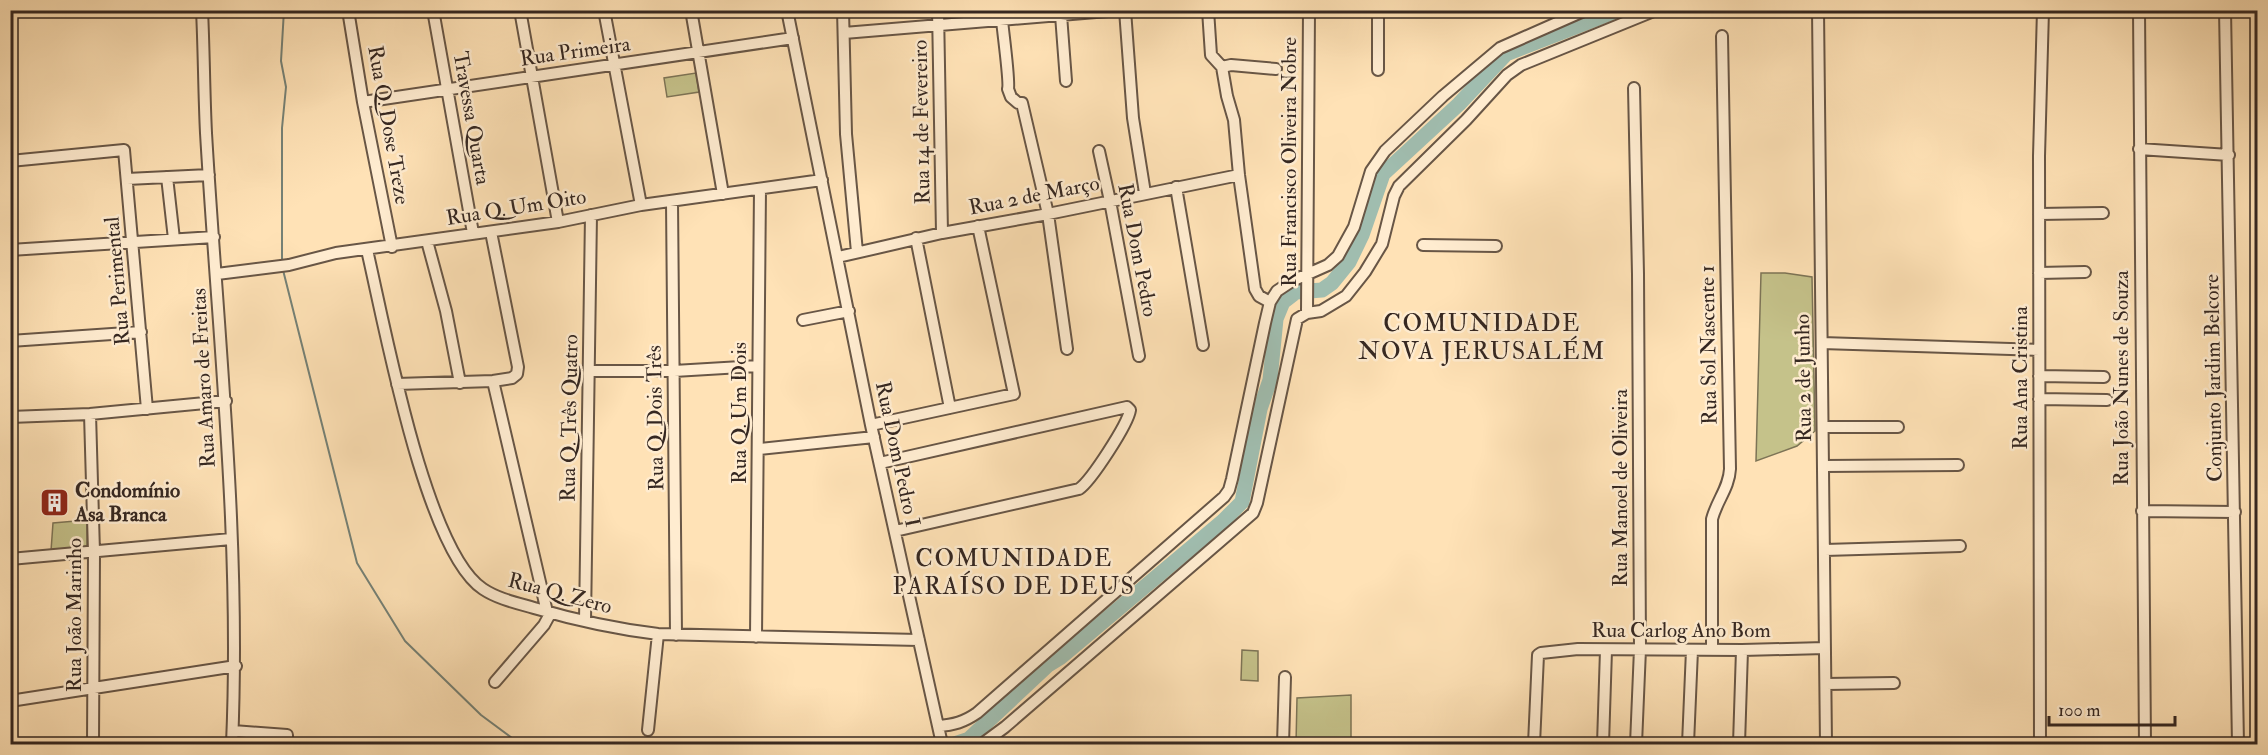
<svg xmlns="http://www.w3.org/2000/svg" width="2268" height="755" font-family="'IM FELL Double Pica',serif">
<rect width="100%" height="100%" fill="#ffe2b6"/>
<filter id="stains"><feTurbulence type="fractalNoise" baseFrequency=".00333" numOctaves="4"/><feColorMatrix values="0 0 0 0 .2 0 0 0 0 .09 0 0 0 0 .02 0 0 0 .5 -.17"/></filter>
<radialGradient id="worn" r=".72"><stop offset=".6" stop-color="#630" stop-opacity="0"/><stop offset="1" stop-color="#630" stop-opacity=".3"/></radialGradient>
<path fill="#c5c28a" stroke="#7d7456" stroke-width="1.5" d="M696 73 699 92 667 97 664 78Z
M1761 273H1785L1812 277 1815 431 1797 446 1756 461Z
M87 520V549L51 551 53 523Z
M1242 650 1258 651V681L1241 680Z
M1351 695V744H1296L1297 698Z"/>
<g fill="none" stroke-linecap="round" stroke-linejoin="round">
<path stroke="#758176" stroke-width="2" d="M282 262V128L286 87 281 61 284 10
M283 270 357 563 405 641 481 715 520 744"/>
<path stroke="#a0bdaf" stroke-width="15" d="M954 744 969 739 1048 665 1061 657 1223 521 1242 502 1260 409 1270 380 1276 319 1283 302 1296 292 1322 290 1332 283 1349 262 1362 235 1383 174 1459 104 1506 54 1619 10"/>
<defs>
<path id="minor" d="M202 10C204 51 204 92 206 133 218 337 241 540 232 744
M348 10 363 102 392 247
M433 10 473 233
M520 10 558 222
M604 10 641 205
M691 10 723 194
M787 10 871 425 942 744
M843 10 846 134 857 252
M938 10 942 233
M1125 10 1133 118 1145 193
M1188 10 1208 11
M1208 10 1211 55 1222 67 1227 96 1234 120 1239 175 1255 289 1259 296 1270 302
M1378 10V70
M1818 10 1826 744
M2139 10 2145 744
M2225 10 2238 744
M1061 15 1066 81
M1002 20C1003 32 1010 82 1008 89L1011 97 1018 103H1022L1048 214 1067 349
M844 33 1120 10
M1222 67 1231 65 1276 69
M1634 88 1638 274 1640 649 1636 744
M363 102 793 38
M2139 149 2229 155
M1099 151 1110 201 1139 356
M10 161 124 150 147 409
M167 177 174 239
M127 179 209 175
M1176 187 1203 345
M672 202 676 635
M2039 214 2103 213
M916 238 950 408
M427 241 446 311 460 383
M1423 245 1496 246
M10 250 214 237
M367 250C384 322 425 551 483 589 498 599 517 603 534 608 575 620 616 629 658 634L919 640
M838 257 942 233 1048 214 1239 175
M2039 273 2085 272
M217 274 289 265 336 253 558 222 641 205 822 180
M1307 313 1309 10
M803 320 849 311
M10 341 141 332
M1822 343 2039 350
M590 371H674L758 366
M2039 376 2104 377
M493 381 547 612
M397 384 493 381 512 378 517 374 518 367 491 232
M2039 399 2107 400
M90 414 94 552 93 744
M10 417 90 414 226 401
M871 425 1014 394 978 226
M1823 427H1898
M759 449 874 437
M880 463 1127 407 1130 410C1128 424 1091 481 1079 489L895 531
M1824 466 1958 465
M2142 511 2235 512
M1825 550 1960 546
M10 559 231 539
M585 621 591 215
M756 637 760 189
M1712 650V519C1717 500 1729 488 1730 469L1722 36
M495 682 544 625 550 614
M1826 684 1894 683
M10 701 236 666
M938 726C954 725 964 722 977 713L1224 497 1229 490 1232 479 1265 323 1270 302 1277 291 1292 281 1328 265 1338 256 1354 227 1371 171 1385 151 1443 96 1500 48 1586 10
M648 730 658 634
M233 731 287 735V744
M982 744 1005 727 1253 513 1257 503 1297 319 1307 313 1321 311 1346 296 1365 272 1382 244 1394 196 1399 186 1466 120 1507 75 1521 65 1656 10
M1283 744 1285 677
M1534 744 1538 655 1541 653 1578 649 1742 650 1825 648
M1603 744 1606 650
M1688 744 1692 650
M1739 744 1742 650
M2040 744 2039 156 2043 10"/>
</defs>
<use href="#minor" stroke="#685646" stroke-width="14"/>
<use href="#minor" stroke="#ffecd0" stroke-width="10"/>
</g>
<defs>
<symbol id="building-square" viewBox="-11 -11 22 22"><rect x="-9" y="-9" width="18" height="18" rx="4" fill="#8f2418" stroke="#ffecd0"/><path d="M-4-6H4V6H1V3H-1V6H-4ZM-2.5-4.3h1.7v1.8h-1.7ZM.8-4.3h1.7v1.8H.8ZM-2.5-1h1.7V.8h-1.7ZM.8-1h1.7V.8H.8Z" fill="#fff"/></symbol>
</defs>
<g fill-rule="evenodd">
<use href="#building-square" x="38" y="486" width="33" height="33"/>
</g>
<g text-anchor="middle" stroke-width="5" stroke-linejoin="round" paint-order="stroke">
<g font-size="21" fill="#352721" stroke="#ffecd0">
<text transform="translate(575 51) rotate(-8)" y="7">Rua Primeira</text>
<text transform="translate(472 118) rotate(80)" y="7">Travessa Quarta</text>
<text transform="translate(921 122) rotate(-91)" y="7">Rua 14 de Fevereiro</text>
<text transform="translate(389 125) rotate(80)" y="7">Rua Q. Dose Treze</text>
<text transform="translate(1289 162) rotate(-90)" y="7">Rua Francisco Oliveira Nobre</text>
<text transform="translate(1034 195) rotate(-11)" y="7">Rua 2 de Março</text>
<text transform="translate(516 207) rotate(-9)" y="7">Rua Q. Um Oito</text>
<text transform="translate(1138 250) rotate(79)" y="7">Rua Dom Pedro</text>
<text transform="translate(117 281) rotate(-95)" y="7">Rua Perimental</text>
<text transform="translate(1708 345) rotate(-91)" y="7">Rua Sol Nascente 1</text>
<text transform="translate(203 378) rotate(-93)" y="7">Rua Amaro de Freitas</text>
<text transform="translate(1803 378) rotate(-91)" y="7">Rua 2 de Junho</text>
<text transform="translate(2020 378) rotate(-90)" y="7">Rua Ana Cristina</text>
<text transform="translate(2121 378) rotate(-90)" y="7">Rua João Nunes de Souza</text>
<text transform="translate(2213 378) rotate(-91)" y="7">Conjunto Jardim Belcore</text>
<text transform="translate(739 413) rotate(-90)" y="7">Rua Q. Um Dois</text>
<text transform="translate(569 418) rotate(-89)" y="7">Rua Q. Três Quatro</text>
<text transform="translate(655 418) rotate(-91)" y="7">Rua Q. Dois Três</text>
<text transform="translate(898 454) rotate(78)" y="7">Rua Dom Pedro I</text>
<text transform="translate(1620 488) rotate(-90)" y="7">Rua Manoel de Oliveira</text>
<text transform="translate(560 593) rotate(15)" y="7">Rua Q. Zero</text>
<text transform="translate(74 615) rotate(-90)" y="7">Rua João Marinho</text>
<text x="1681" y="637">Rua Carlog Ano Bom</text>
</g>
<g font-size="21" font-weight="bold" fill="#352721" stroke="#ffecd0" text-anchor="start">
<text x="75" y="497">Condomínio<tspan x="75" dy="24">Asa Branca</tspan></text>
</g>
<g font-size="24" letter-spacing="1.5" fill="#352721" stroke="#ffecd0">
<text x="1482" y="331">COMUNIDADE<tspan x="1482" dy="28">NOVA JERUSALÉM</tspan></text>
<text x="1014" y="566">COMUNIDADE<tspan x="1014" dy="28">PARAÍSO DE DEUS</tspan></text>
</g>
</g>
<rect width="2268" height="755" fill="none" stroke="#ffe2b6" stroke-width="36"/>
<rect x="12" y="12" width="2244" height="731" fill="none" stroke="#352721" stroke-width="3"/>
<rect x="18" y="18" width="2232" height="719" fill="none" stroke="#352721" stroke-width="1.5"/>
<path d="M2049 716v9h126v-9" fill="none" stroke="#352721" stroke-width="3"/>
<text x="2058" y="716" font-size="18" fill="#352721" stroke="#ffecd0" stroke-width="4.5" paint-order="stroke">100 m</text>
<rect width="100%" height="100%" filter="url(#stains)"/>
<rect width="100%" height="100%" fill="url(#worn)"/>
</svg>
